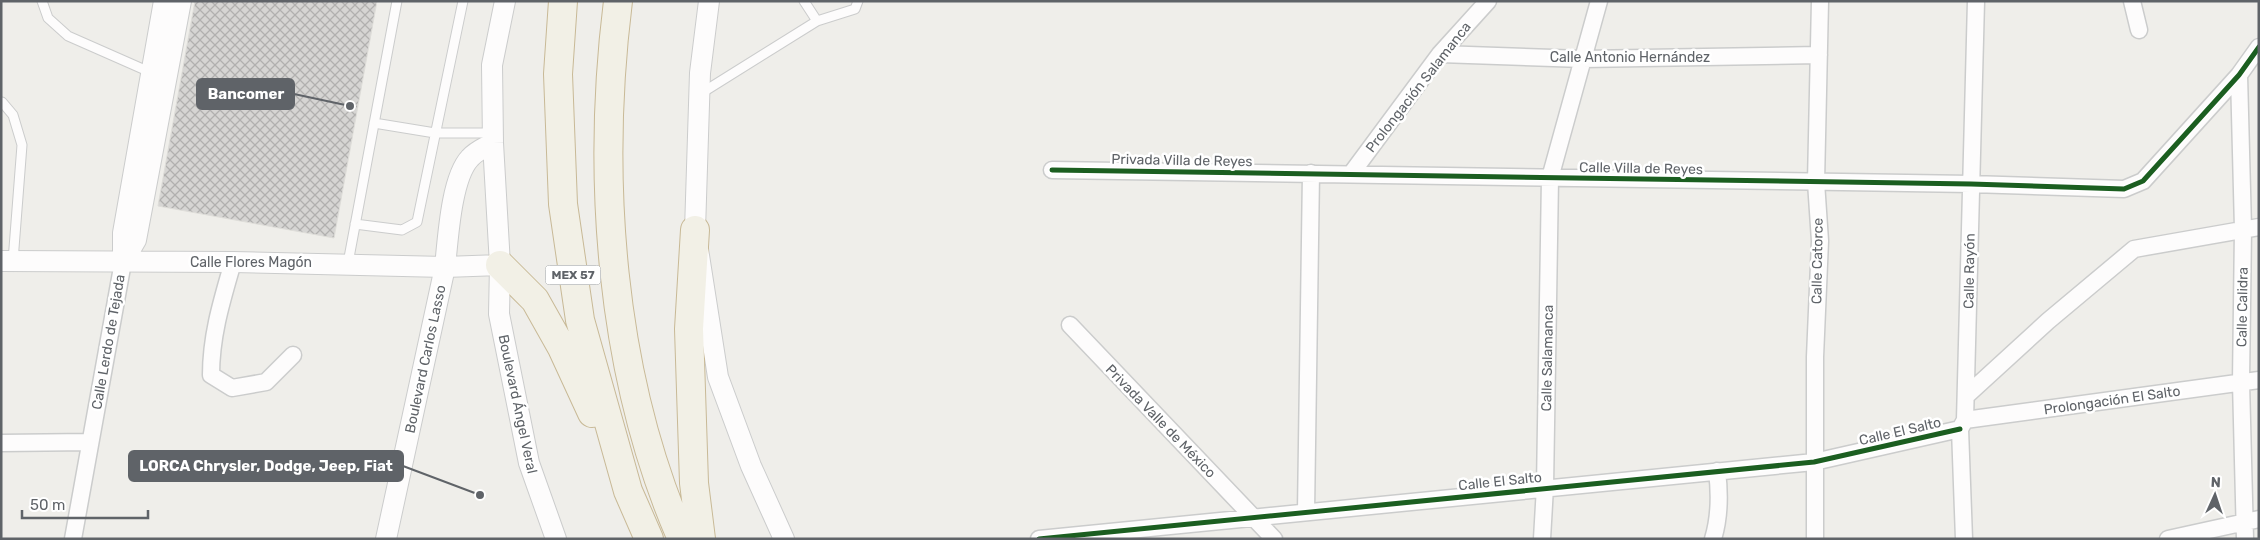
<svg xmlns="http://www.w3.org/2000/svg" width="2260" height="540" font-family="Rubik,sans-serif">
<defs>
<pattern id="building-cross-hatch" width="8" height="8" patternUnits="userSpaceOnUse" patternTransform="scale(1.25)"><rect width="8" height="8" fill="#d6d5d3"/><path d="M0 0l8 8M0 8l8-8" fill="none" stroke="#b1b0af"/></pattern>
</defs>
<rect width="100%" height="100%" fill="#efeeea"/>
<path fill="url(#building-cross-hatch)" stroke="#deddd9" d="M195 1H377L334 238 158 206Z"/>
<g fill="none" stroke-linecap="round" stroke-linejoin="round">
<defs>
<path id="service" d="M42 1 48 18 68 36 152 73
M817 21 855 9 858 1
M700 94 817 21 804 1
M2 102 13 115 22 145 13 261
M374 123 435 133H493
M355 224 402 230 417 222 463 1
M348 263 397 1"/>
<path id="minor" d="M2132 1 2139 30
M1440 54 1583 59 1819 55
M2239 75 2243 229 2241 382 2245 539
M1052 170 1971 184 2124 189 2143 181 2239 75 2259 47
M1351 174 1440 54 1488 1
M233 262C222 300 211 335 211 375L232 388 266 382 293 355
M1070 325 1274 539
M1966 396 2048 321 2134 249 2259 227
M1965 420 2259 380
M1 443 90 442
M1306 512 1311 173
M73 539 123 262
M1039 539 1814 462 1960 429
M1542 539 1545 487 1550 178 1599 1
M1713 539C1720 516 1720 495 1717 471
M1815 539V357L1820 241 1816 182 1820 1
M1964 539 1960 429 1965 420 1976 1
M2168 539 2259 519"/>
<path id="tertiary" d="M505 1 492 65 493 143 500 265 499 314 529 463 556 539
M709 1 700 73 695 230 718 377 751 466 784 539
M1 261 233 262 445 267 500 265
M123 262 136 240 181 1
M123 262V233L164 1
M386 539 445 267C448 239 451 178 470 158 476 151 486 147 493 143"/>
<path id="trunk" d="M563 1 558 74 563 204 580 320 628 491 649 539
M618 1C596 177 610 375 682 539
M695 230 689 329 694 483 701 539
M500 265 535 300 562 348 592 413"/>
</defs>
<use href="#service" stroke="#cbcccc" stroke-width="11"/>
<use href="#minor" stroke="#cbcccc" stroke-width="19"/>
<use href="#tertiary" stroke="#cbcccc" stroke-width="22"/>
<use href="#trunk" stroke="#c8b996" stroke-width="30"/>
<use href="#service" stroke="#fdfcfc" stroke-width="9"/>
<use href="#minor" stroke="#fdfcfc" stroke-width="16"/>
<use href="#tertiary" stroke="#fdfcfc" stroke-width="20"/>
<use href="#trunk" stroke="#f2f0e6" stroke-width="28"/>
<defs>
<path id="cycleway" d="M1052 170 1971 184 2124 189 2143 181 2239 75 2259 47
M1039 539 1814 462 1960 429"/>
</defs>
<use href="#cycleway" stroke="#fff" stroke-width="8"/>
<use href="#cycleway" stroke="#1b5e20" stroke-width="5"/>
</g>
<g text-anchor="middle" stroke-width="5" stroke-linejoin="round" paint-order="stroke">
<rect fill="#fff" stroke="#8f9295" stroke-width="1" x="545.5" y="265.5" width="55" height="19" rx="4"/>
<g font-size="12" font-weight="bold" fill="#5f6368">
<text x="573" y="279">MEX 57</text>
</g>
<g font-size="14" fill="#5f6368" stroke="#fff">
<text x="1630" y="62">Calle Antonio Hernández</text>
<text transform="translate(1418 87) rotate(-52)" y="5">Prolongación Salamanca</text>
<text transform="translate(1182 160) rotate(1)" y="5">Privada Villa de Reyes</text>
<text transform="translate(1641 168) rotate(1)" y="5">Calle Villa de Reyes</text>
<text transform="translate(1817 261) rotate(-89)" y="5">Calle Catorce</text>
<text x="251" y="267">Calle Flores Magón</text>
<text transform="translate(1969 271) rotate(-89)" y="5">Calle Rayón</text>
<text transform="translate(2242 307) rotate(-89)" y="5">Calle Calidra</text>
<text transform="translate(108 342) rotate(-80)" y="5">Calle Lerdo de Tejada</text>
<text transform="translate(1547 358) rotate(-89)" y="5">Calle Salamanca</text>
<text transform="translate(425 359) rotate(-78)" y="5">Boulevard Carlos Lasso</text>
<text transform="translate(2112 400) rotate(-8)" y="5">Prolongación El Salto</text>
<text transform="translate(518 404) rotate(78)" y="5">Boulevard Ángel Veral</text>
<text transform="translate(1161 421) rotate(46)" y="5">Privada Valle de México</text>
<text transform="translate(1900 431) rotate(-13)" y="5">Calle El Salto</text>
<text transform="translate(1500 481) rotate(-6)" y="5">Calle El Salto</text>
</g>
</g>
<path fill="none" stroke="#5f6368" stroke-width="2" d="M350 106L294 94M480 495L403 466"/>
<g fill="#5f6368" stroke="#fff" stroke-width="2">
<circle cx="350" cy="106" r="5"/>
<circle cx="480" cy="495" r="5"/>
</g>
<g fill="#5f6368" stroke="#5f6368" stroke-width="2">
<rect x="197" y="79" width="97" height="30" rx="5"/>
<rect x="129" y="451" width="274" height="30" rx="5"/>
</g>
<g font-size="15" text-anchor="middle" font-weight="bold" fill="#fff">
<text x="246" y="99">Bancomer</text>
<text x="266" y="471">LORCA Chrysler, Dodge, Jeep, Fiat</text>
</g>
<rect width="2260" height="540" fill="none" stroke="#5f6368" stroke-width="5"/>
<g transform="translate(2215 495) rotate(3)" stroke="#ffffff" stroke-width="4" paint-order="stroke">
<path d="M0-4L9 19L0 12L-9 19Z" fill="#5f6368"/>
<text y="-8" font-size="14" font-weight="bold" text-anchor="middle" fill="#5f6368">N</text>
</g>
<path d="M22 510v8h126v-8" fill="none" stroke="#5f6368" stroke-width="2.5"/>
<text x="30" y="510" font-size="15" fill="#5f6368" stroke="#ffffff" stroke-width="4" paint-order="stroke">50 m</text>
</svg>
